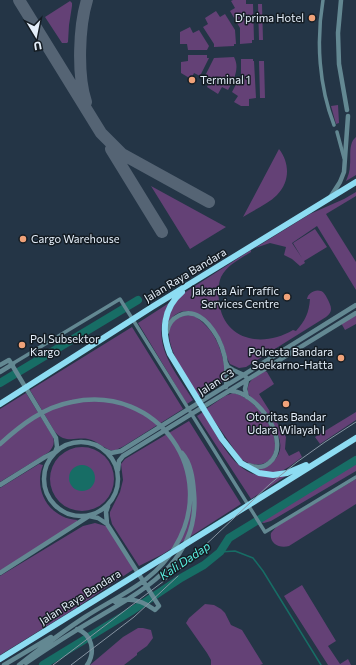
<svg xmlns="http://www.w3.org/2000/svg" width="356" height="665" font-family="Commissioner,sans-serif">
<rect width="100%" height="100%" fill="#243546"/>
<path fill="#644176" d="M233 0H246V4H253L254 40H252V43L240 44V28L230 11 235 8 231 1Z
M70 1 72 3V6L69 25 68 42 67 43H62L45 17Z
M258 4H262L263 40H259Z
M216 11 220 17 225 14 235 30 236 44H234V46L214 47V44L203 27 208 24 205 18Z
M190 27 193 33 199 30 209 46 207 50H188L187 44H180V32Z
M188 55H207V58H209L200 76 194 73 191 79 181 73V62L188 61Z
M234 57C240 68 234 80 228 90L222 87 218 94 207 87 210 81 204 78 214 58Z
M241 59H253V61H254L256 98 249 99V106H241L234 102 238 96 232 92 241 75Z
M259 61H264L265 98H260Z
M338 105 339 123 336 124 331 106Z
M356 137V175L346 181C348 176 350 171 350 165 351 157 348 143 356 137Z
M279 149C290 163 290 182 277 195 268 204 254 210 243 217Z
M151 186 226 227 190 249Z
M356 192V196L326 214 356 262V290L317 226 292 243 302 258 293 243 315 229 327 247 304 261 305 263 300 266 292 259 284 255 286 247 270 243 255 248 310 214 344 199Z
M251 250V252C240 259 227 265 221 277 218 284 218 293 219 301 223 341 263 348 293 330L296 331C305 321 309 313 310 299H307C308 293 315 289 321 291 324 292 326 296 327 298 331 306 334 311 326 317L246 367 239 368 230 364C226 357 225 348 221 340 209 318 183 295 166 326L170 310 181 295Z
M169 303C149 342 172 367 193 400L187 404 138 323Z
M192 315C216 328 223 352 226 377L220 384 197 397C186 376 143 317 192 315Z
M356 315V324L345 330 341 323Z
M132 327 183 409 124 446 114 451C105 450 98 441 88 439 75 437 66 444 55 432L30 390Z
M265 371 267 372 274 384 259 394 286 437 285 449 289 456 299 451 302 457C280 474 280 475 252 469 258 467 265 466 270 464 273 462 275 460 277 457 291 435 258 410 248 393 246 380 256 376 265 371Z
M26 393 53 437C55 443 53 448 49 452L0 482V409Z
M233 393C252 396 276 426 275 446 274 466 255 469 241 459L206 409 225 396Z
M203 412C216 433 231 469 257 475 267 477 279 475 289 474L251 499 197 416Z
M356 412V420L320 444 315 437Z
M189 421 241 504 163 554 139 566 112 524 110 516V512L120 492 123 480 121 464 125 459Z
M50 479a32 32 0 1 1 64 0a32 32 0 1 1-64 0Z
M356 463V471L271 521 264 523 260 522Z
M39 464 43 465C33 490 49 518 77 520L78 523 0 571V488Z
M356 479V504L289 546C279 549 269 543 271 533L277 526Z
M95 523 109 527 134 569 76 608 0 655V576L83 526Z
M302 585 336 641 328 646 340 664 348 659 351 665H328L284 596Z
M205 604 214 605 221 609 225 613 231 625 242 630 263 664 260 665H211V660L207 653 186 623 189 618Z
M138 628H143L151 630 153 638 147 646 137 653V655L124 665H90L123 637Z"/>
<path fill="#176d65" d="M69 478a13 13 0 1 1 26 0a13 13 0 1 1-26 0Z"/>
<g fill="none" stroke-linecap="round" stroke-linejoin="round">
<path stroke="#176d65" stroke-width="1.5" d="M220 552 235 551 253 558 263 571 321 665"/>
<path stroke="#176d65" stroke-width="8" d="M0 383 138 300
M43 665 133 610 181 578 204 565 220 552 229 538 356 460"/>
<path stroke="#556474" stroke-width="12" d="M19 0 101 133 122 154 209 202
M86 102C77 75 79 26 87 0
M111 149 162 232"/>
<path stroke="#638892" stroke-width="3.5" d="M323 0C316 41 319 86 334 125
M337 132 344 158
M12 364C48 342 84 321 120 299L265 532 356 477"/>
<path stroke="#638892" stroke-width="4.5" d="M341 0 338 33 339 64 347 110
M331 196 340 182 344 172 348 116
M167 332C169 317 186 308 200 317 207 321 214 331 218 338 226 354 228 370 226 387
M226 363 228 367 233 370 244 375 246 377
M0 365 9 360 56 438 57 447 55 452 45 457 0 485
M0 372 13 364
M231 391C256 391 294 443 269 463 263 468 256 468 249 465
M247 397 245 389 247 380
M44 479a37 37 0 1 1 74 0a37 37 0 1 1-74 0Z
M0 444C21 425 44 407 72 402 158 384 220 473 175 547 155 582 117 596 85 617 62 632 41 648 19 665
M104 450 111 453 121 451 356 305
M118 470 119 461 123 456 356 313
M89 516 98 518 107 524 159 606 155 610C143 601 130 596 115 602
M107 524 106 512 108 506
M0 573 89 516
M77 629C92 634 96 652 87 665
M26 663C48 648 71 633 95 619 145 589 200 561 194 493 193 479 191 463 182 453
M4 665 51 637"/>
<path stroke="#8ddcf2" stroke-width="6" d="M182 292C163 308 161 332 170 354L222 439 241 463 259 473 273 475 287 473 306 465
M0 404 152 307 356 182
M0 659 239 511 356 438"/>
<path stroke="#8694a2" stroke-width="1" d="M53 665 181 568 270 484 297 462 325 442 356 422
M71 665 134 617 178 576"/>
</g>
<g fill="#f0a279" stroke="#141c23" stroke-width="1.5">
<circle cx="312" cy="18" r="4"/>
<circle cx="192" cy="80" r="4"/>
<circle cx="23" cy="239" r="4"/>
<circle cx="287" cy="297" r="4"/>
<circle cx="22" cy="345" r="4"/>
<circle cx="341" cy="358" r="4"/>
<circle cx="286" cy="404" r="4"/>
</g>
<g text-anchor="middle" stroke-width="3" stroke-linejoin="round" paint-order="stroke">
<g font-size="11" fill="#e4eef9" stroke="#141c23" text-anchor="end">
<text x="304" y="22">D'prima Hotel</text>
<text x="200" y="84" text-anchor="start">Terminal 1</text>
<text x="31" y="243" text-anchor="start">Cargo Warehouse</text>
<text x="279" y="295">Jakarta Air Traffic<tspan x="279" dy="13">Services Centre</tspan></text>
<text x="30" y="343" text-anchor="start">Pol Subsektor<tspan x="30" dy="13">Kargo</tspan></text>
<text x="333" y="356">Polresta Bandara<tspan x="333" dy="13">Soekarno-Hatta</tspan></text>
<text x="286" y="421" text-anchor="middle">Otoritas Bandar<tspan x="286" dy="13">Udara Wilayah I</tspan></text>
</g>
<g font-size="11" fill="#e4eef9" stroke="#141c23">
<text transform="translate(185 275) rotate(-31)" y="4">Jalan Raya Bandara</text>
<text transform="translate(216 382) rotate(-32)" y="4">Jalan C3</text>
<text transform="translate(80 597) rotate(-32)" y="4">Jalan Raya Bandara</text>
</g>
<g font-size="12" font-style="italic" fill="#5aefe1" stroke="#141c23">
<text transform="translate(185 561) rotate(-34)" y="4">Kali Dadap</text>
</g>
</g>
<g transform="translate(36 36) rotate(170)" stroke="#141c23" stroke-width="3" paint-order="stroke">
<path d="M0-3L7 15L0 10L-7 15Z" fill="#e4eef9"/>
<text y="-6" font-size="11" font-weight="bold" text-anchor="middle" fill="#e4eef9">U</text>
</g>
</svg>
